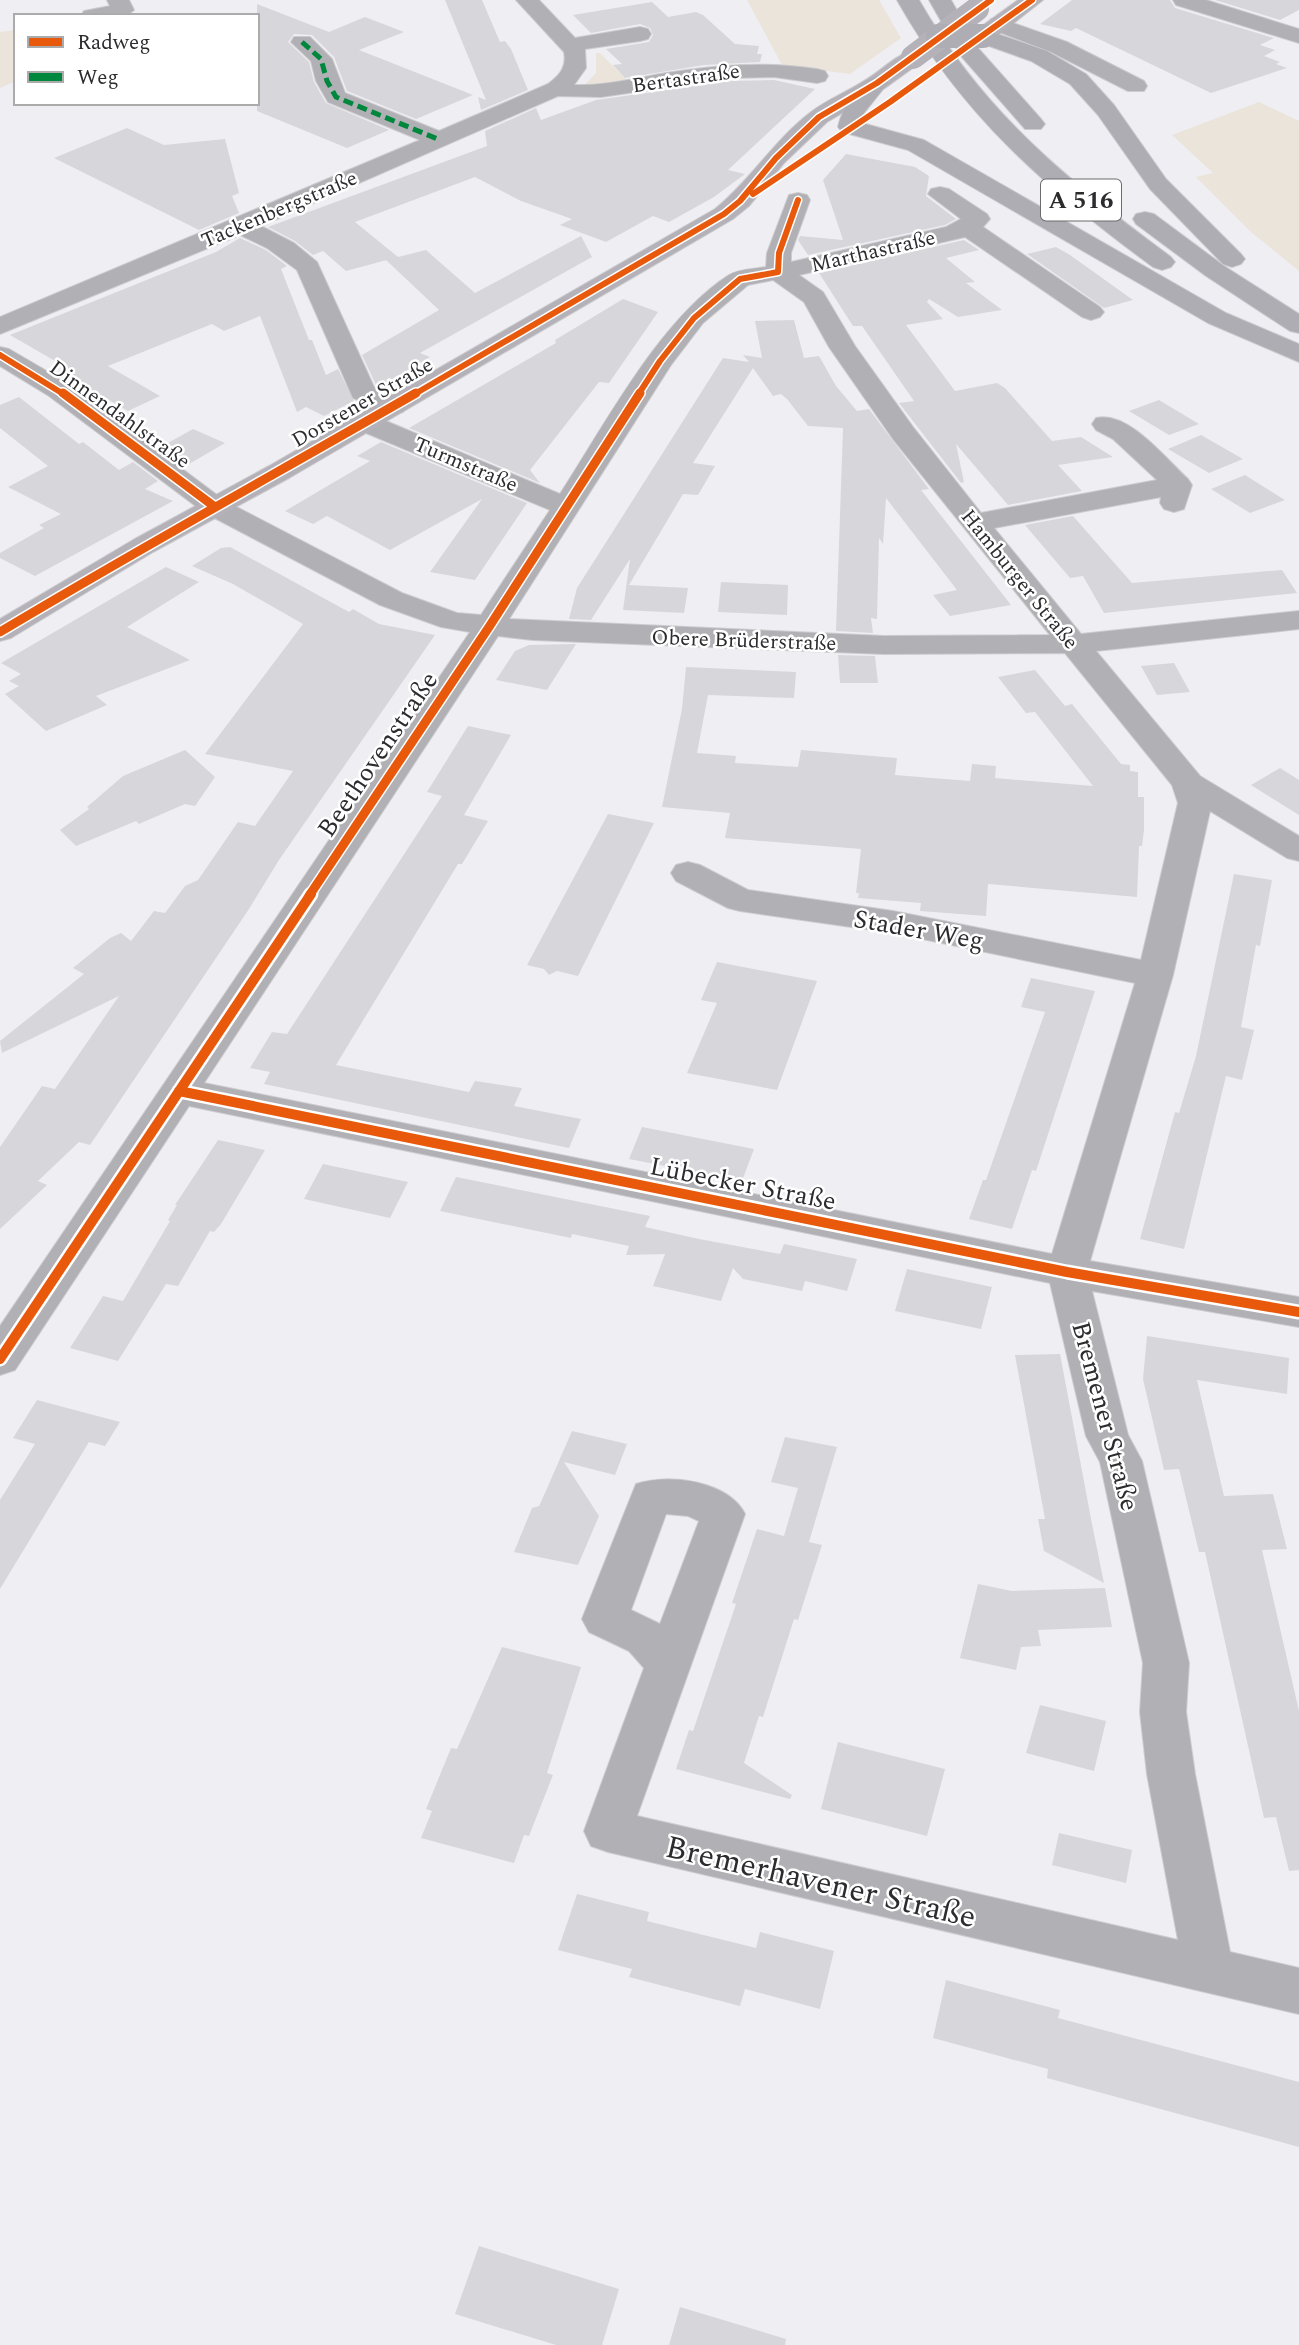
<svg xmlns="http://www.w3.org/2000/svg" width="1299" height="2345" font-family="Spectral,serif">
<rect width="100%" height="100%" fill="#efeef3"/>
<path fill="#ebe4da" d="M747 0H879L901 38 850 74 782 65Z
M16 30V81L0 88V32Z
M596 53H600L630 83 579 90 596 73Z
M1259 102 1299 121V271L1251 232 1196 177 1213 173 1172 135Z"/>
<path fill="#d7d7db" d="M445 0H482L500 42 505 41 511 49 528 90 481 110 478 97 486 100Z
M1072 0H1170L1175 8 1274 38 1260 45 1275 50 1264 56 1280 62 1276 64 1287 68 1211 93 1076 28 1071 31 1040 24Z
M1215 0H1299V10L1280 20Z
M652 2 668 17 696 12 703 15 735 44 759 46 757 54H762L760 62 704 65 625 78 613 65 622 64 606 49 649 42 653 35 650 28 640 24 591 33 573 15Z
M257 4 329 32 365 17 404 32 359 50 473 95 416 119 347 91 334 57 312 35 294 34 288 42 309 62 314 82 326 103 389 130 347 148 257 111Z
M774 80 815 89 728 170 745 174 714 197 669 222 653 216 606 242 560 225 572 219 521 201 475 177 355 222 398 257 346 271 323 251 313 255 295 241 268 227 487 146 485 131 536 108 541 120 596 100 731 81Z
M127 128 164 145 225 139 239 193 232 196 239 213 199 230 54 158Z
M846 154 915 167 929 176 926 196 956 219 945 225 808 255 798 240 800 236 843 240 823 180Z
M581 236 592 257 420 353 430 357 379 387 376 385 362 355 439 310 386 260 426 250 475 293Z
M240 238 266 250 287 266 281 269 309 340H312L326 375 338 369 354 401 324 416 306 407 297 412 260 316 224 331 212 324 108 366 160 396 128 411 68 376 76 373 10 335 216 252Z
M964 240 979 250 946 258 975 282 966 283 1002 310 958 317 929 299 927 302 943 319 906 325 955 391 997 383 1005 388 1052 441 1081 437 1113 457 1058 465 1082 491 1008 505 956 444 964 482 961 483 899 403 914 401 862 326H853L819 273Z
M1056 247 1070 255 1133 300 1104 308 1027 254Z
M623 299 658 312 609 383 599 382 530 470 540 483 409 428 556 343 555 340Z
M794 320 804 358 819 356 836 386 857 411 869 409 929 489 921 490 1011 605 950 616 933 595 957 590 886 498 883 544 879 538 877 619 871 618 873 633 836 631 843 428 808 426 787 399 781 394 773 396 753 368 693 463 715 466 698 495 683 494 629 585 688 588 684 613 623 610 630 559 591 620 569 619 577 588 723 358 749 362 743 355 762 358 755 321Z
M19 397 79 444 83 442 119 470 133 462 158 481 145 489 173 501 35 576 0 558V553L44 528 39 525 61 514 8 487 48 466 0 428V405Z
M1159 400 1199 424 1169 435 1129 411Z
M193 429 225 443 184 467 159 448Z
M1201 435 1243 459 1209 473 1168 449Z
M381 442 527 503 475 580 430 572 482 499 390 550 327 516 313 524 285 511 370 461 357 456Z
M1245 475 1285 500 1250 513 1211 489Z
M1073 516 1132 583 1282 570 1297 593 1104 613 1083 576 1070 578 1025 525Z
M230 547 349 612 353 609 379 624 435 635 279 860 249 909 90 1145 79 1142 38 1181 47 1185 0 1229V1147L42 1086 55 1089 119 996 2 1053 0 1041 84 974 73 968 110 938 121 933 131 941 154 911 165 913 185 886 198 880 238 822 255 826 293 771 205 754 303 624 233 584 192 566 221 548Z
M166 567 199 582 127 627 190 660 96 696 107 705 46 731 5 694 19 686 9 681 21 674 1 663Z
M721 582 788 585 787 615 718 612Z
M576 644 547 690 496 680 515 651 529 645Z
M838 655 875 656 878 683H840Z
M1174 663 1190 692 1157 695 1141 666Z
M686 667 796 672 794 698 708 695 697 753 736 756 735 763 798 767 801 750 897 758 895 775 970 781 972 764 996 766 995 778 1093 786 1035 712 1026 713 998 677 1035 670 1065 706 1072 704 1121 764 1130 765V771L1138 772V797H1144V830L1142 846H1139L1137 897 988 884 986 916 920 911 921 903 858 898 859 893H856L861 849 725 838 730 813 662 807 682 709Z
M468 726 511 735 464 815 488 821 462 864H458L336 1065 469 1092 475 1081 522 1088 514 1106 581 1119 569 1148 264 1084 270 1072 250 1068 272 1032 287 1034 442 796 427 792Z
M185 750 215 777 195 806 185 804 139 824 136 821 76 846 60 830 89 809 87 807 123 776Z
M1280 768 1299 780V815L1251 785Z
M608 814 654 823 578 976 557 971 549 975 544 969 527 965Z
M1234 874 1272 880 1260 946 1256 945 1241 1027 1254 1030 1242 1080 1226 1076 1184 1249 1140 1239 1175 1112 1179 1113 1196 1056Z
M717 962 817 981 777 1090 687 1073 717 1003 701 1000Z
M1031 978 1095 991 1036 1171 1032 1170 1012 1229 969 1219 983 1180H986L1045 1012 1021 1007Z
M642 1127 754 1149 742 1181 629 1159Z
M218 1140 265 1150 221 1224 214 1232 210 1231 178 1286 166 1284 118 1361 70 1348 103 1296 123 1301 170 1221 168 1220 177 1205H175Z
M323 1164 408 1182 390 1218 304 1199Z
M456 1177 650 1216 645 1227 699 1239 780 1254 784 1244 857 1259 847 1291 805 1281 802 1291 743 1279 733 1268 721 1301 653 1286 665 1254 626 1255 629 1246 572 1234 571 1238 440 1211Z
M907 1269 992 1287 981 1329 895 1311Z
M1147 1336 1289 1358 1287 1394 1197 1380 1224 1496 1273 1494 1287 1549 1262 1550 1299 1711V1870L1289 1871 1276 1817 1264 1818 1205 1552H1199L1179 1469 1164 1470 1143 1379Z
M1060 1354 1092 1524 1104 1583 1044 1551 1038 1519H1045L1015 1355Z
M37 1400 120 1422 105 1446 89 1442 0 1589V1500L35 1444 13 1438Z
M572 1431 627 1444 615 1475 564 1462 599 1516 578 1565 514 1552 532 1508 539 1506 545 1493Z
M785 1437 837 1447 809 1542 822 1545 798 1620 794 1619 763 1717 759 1716 744 1763 792 1795 790 1799 676 1769 689 1730 693 1731 736 1604 732 1603 757 1529 784 1536 798 1488 771 1482Z
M978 1584 1012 1591 1105 1588 1112 1627 1038 1630 1041 1646 1021 1647 1016 1670 960 1658Z
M502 1647 581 1667 547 1773 553 1775 529 1836 524 1835 514 1863 421 1838 432 1811 426 1809 451 1748 457 1749Z
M1040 1705 1106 1721 1094 1771 1026 1753Z
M838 1742 945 1769 927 1836 821 1809Z
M1059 1833 1132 1850 1126 1883 1052 1865Z
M577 1894 649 1912 647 1921 756 1948 760 1932 834 1951 820 2009 745 1989 740 2006 629 1977 632 1969 558 1950Z
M946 1980 1060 2010 1058 2018 1299 2082V2147L1047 2078 1048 2069 933 2038Z
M479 2246 619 2289 602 2345H556L455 2314Z
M680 2307 786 2339 785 2345H669Z"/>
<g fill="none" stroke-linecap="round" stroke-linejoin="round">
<defs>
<path id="minor" d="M107 0H129L134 10 126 16H81L84 11 110 6Z
M516 0H539L575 38 640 27 648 29 651 34 648 39 640 41 585 49 586 68 574 85C605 86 636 78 666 73 717 65 766 61 817 69L825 71 828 76 825 81 817 83 774 77 731 78 601 97 558 96 261 226 294 243 317 262 374 387 403 400 407 406 403 412C385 416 369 405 353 398L297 270 267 248 240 235 0 334V317L420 140 328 102 316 81 311 61 291 42 294 37H310L332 59 345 93 439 131 548 84C560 75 567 67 564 52Z
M1173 0H1206L1299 29V43L1176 5Z
M999 18 1067 42 1144 81 1147 86 1144 91H1128L1051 52 991 29 988 24 991 19Z
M940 187 949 189 987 214 990 219 983 227 1100 307 1104 312 1100 317 1091 320 1082 317 965 237 799 275 823 292 855 346 913 427 981 513 1157 480 1113 439 1096 430 1092 424 1096 418C1128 410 1166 459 1188 479L1192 485 1184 509 1174 512 1164 509 1160 503 1161 497 994 528 1081 634 1299 611V629L1096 651 1200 776 1299 836V861L1287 858 1210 811 1173 975 1090 1261 1299 1297V1327L1092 1291 1128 1435 1142 1461 1189 1663 1186 1712 1195 1774 1230 1952 1299 1968V2014L608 1852 591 1846 584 1831 644 1668 629 1651 589 1632 582 1619 636 1484C669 1473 728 1481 745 1514L637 1816 1178 1940 1147 1774 1140 1712 1143 1663 1100 1462 1086 1436 1050 1283 189 1106 15 1370 0 1375V1326L470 632 441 627 380 605 205 513 49 396 0 366V347L9 349 69 384 225 501 402 593 457 613 481 615 550 510 354 428 350 422 354 416 364 414 374 416 560 494C605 425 660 319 729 275 739 269 755 269 766 267L767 253 789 195 798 193 807 195 810 200 791 253V262L946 227 961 219 928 194 931 189ZM773 280 804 302 829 347 893 439 1050 635 884 636 509 619 671 365 703 323 748 285ZM498 636 533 640 884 654 1065 653 1172 785 1178 803 1141 960 893 911 748 890 700 865 688 862 676 865 671 873 676 881 728 908 740 911 893 933 1135 983 1052 1254 204 1083ZM666 1514 688 1516 699 1521 660 1624 631 1610Z"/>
<path id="major" d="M1018 0H1043L991 41H975L972 36 975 31Z
M913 50 921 52 924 57 921 62 885 88 827 122 784 163 749 206 733 219 289 478 153 552 11 638 0 641V619L133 540 269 466 715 209C751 180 774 140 811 112 828 99 849 91 867 79 882 70 896 55 913 50Z"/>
<path id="highway" d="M897 0H919C983 112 1068 181 1171 257L1175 262 1171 267 1162 270 1153 267C1047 189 963 117 897 0Z
M929 0H951L978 48 1041 119 1045 124 1041 129H1025L961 56Z
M983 29 1047 51 1086 74 1114 105 1166 179 1241 254 1245 259 1241 264 1232 267 1223 264 1150 189 1098 115 1070 84 1031 61 975 41 972 36 975 31Z
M877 76 885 78 888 83 864 113 862 123 924 140 1226 313 1299 344V362L1208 323 908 150 842 132 838 127C842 109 858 81 877 76Z
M1145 212 1154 214 1224 266 1299 314V333L1290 331 1206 276 1136 224 1133 219 1136 214Z"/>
</defs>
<use href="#minor" stroke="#cdcccf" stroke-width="2"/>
<use href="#major" stroke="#cdcccf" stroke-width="2"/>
<use href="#highway" stroke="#cdcccf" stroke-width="2"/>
<use href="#minor" fill="#b1b0b5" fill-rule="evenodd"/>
<use href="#major" fill="#b4b2b8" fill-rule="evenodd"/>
<use href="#highway" fill="#aeadb3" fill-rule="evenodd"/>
<defs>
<path id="major-bridge" d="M913 57 977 9"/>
<path id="highway-bridge" d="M938 36H983"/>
</defs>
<use href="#major-bridge" stroke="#cdcccf" stroke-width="24" stroke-linecap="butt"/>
<use href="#highway-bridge" stroke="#cdcccf" stroke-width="24" stroke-linecap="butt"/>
<use href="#major-bridge" stroke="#b4b2b8" stroke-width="24"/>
<use href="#highway-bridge" stroke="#aeadb3" stroke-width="24"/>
<path stroke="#00873e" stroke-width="5" stroke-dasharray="10 5" stroke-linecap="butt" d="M302 42 321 59 327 81 336 97 440 140"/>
<defs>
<path id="cycleway-far2" d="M753 194 890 102 1032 0
M0 355 65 395
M413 395 724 214 740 201 776 158 819 117 877 83 991 0
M638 395 660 361 694 318 740 279 778 272 779 253 798 200"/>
<path id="cycleway-far1" d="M63 393 215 507
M0 632C137 550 277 473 416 393
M309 896 489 627 640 393"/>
<path id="cycleway" d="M179 1091 1067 1272 1299 1312
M0 1359 311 894"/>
</defs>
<use href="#cycleway-far2" stroke="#fff" stroke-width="9"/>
<use href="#cycleway-far1" stroke="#fff" stroke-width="12"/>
<use href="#cycleway" stroke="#fff" stroke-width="15"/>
<use href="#cycleway-far2" stroke="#e8590c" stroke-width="6"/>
<use href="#cycleway-far1" stroke="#e8590c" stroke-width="9"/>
<use href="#cycleway" stroke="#e8590c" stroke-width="10"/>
</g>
<g text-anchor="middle" stroke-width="5" stroke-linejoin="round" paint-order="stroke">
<g font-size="21" fill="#2c2c2f" stroke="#fff">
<text transform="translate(686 78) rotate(-8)" y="7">Bertastraße</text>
<text transform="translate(279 209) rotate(-23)" y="7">Tackenbergstraße</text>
<text transform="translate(873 251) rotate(-13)" y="7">Marthastraße</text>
<text transform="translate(362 402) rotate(-30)" y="7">Dorstener Straße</text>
<text transform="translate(120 414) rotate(36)" y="7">Dinnendahlstraße</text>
<text transform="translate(466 464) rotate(23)" y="7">Turmstraße</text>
<text transform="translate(1020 579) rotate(51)" y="7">Hamburger Straße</text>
<text transform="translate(744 640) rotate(2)" y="7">Obere Brüderstraße</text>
</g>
<rect fill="#fff" stroke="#6b6b6d" stroke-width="2" x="1041" y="179.5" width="80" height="41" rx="5"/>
<g font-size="24" font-weight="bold" fill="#2c2c2f">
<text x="1081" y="208">A 516</text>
</g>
<g font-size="26" fill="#2c2c2f" stroke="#fff">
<text transform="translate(377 754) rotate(-56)" y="9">Beethovenstraße</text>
<text transform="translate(919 929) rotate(10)" y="9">Stader Weg</text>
<text transform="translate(743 1183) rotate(11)" y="9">Lübecker Straße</text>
<text transform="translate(1106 1416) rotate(75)" y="9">Bremener Straße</text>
</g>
<g font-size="32" fill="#2c2c2f" stroke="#fff">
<text transform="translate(821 1881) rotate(13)" y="11">Bremerhavener Straße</text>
</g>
</g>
<rect x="14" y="14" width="245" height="91" fill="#ffffff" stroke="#ababac" stroke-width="2"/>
<rect x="28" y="37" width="35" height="10" fill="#e8590c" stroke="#ababac" stroke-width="2"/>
<text x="77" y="49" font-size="21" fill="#2c2c2f">Radweg</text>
<rect x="28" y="72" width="35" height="10" fill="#00873e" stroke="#ababac" stroke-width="2"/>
<text x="77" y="84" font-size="21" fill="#2c2c2f">Weg</text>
</svg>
